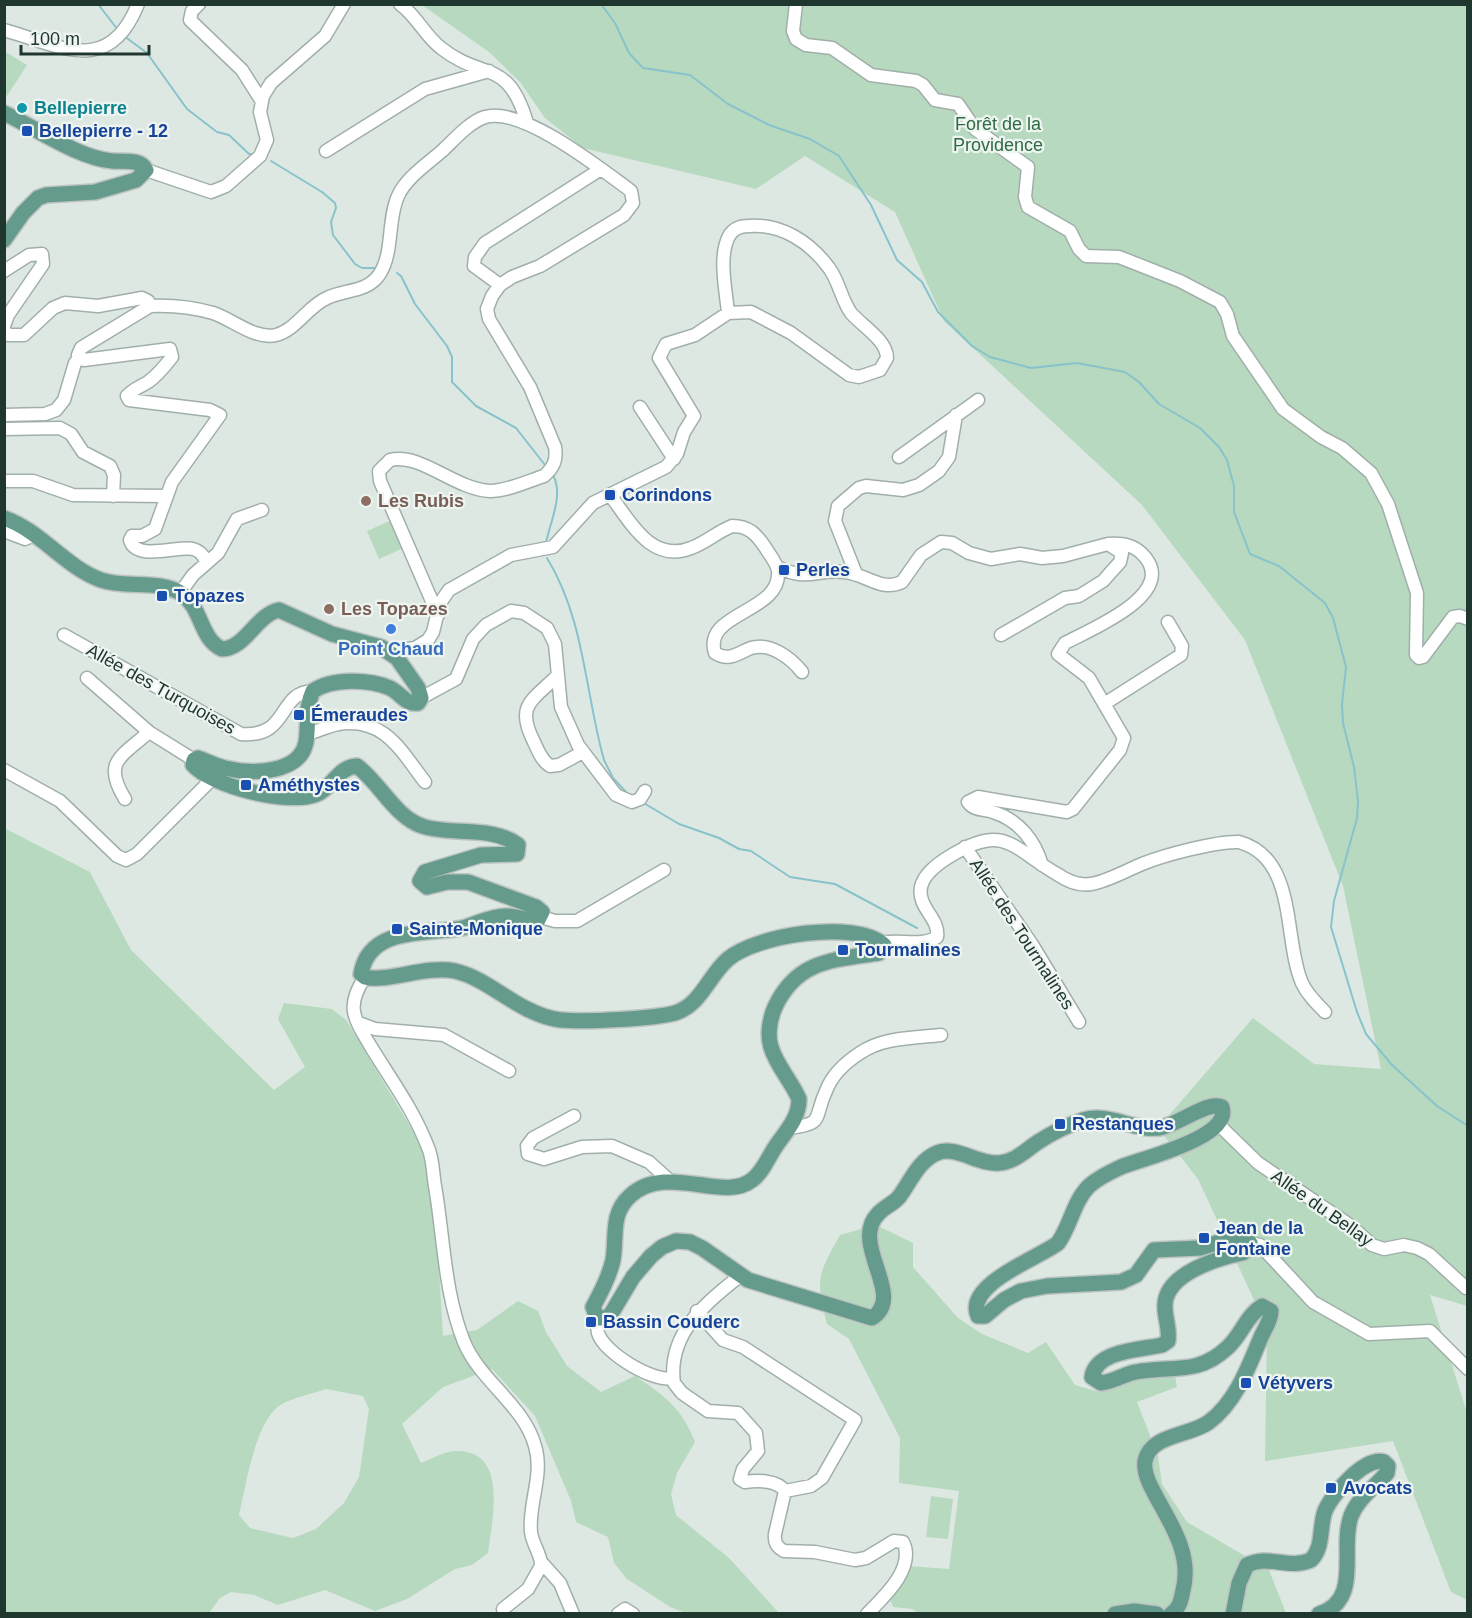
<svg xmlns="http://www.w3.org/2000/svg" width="1472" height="1618" font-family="Arial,sans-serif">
<rect width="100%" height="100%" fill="#dee8e3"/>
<path fill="#b7d9bf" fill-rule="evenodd" d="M422 5H1467V1306L1430 1295 1467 1413V1600L1451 1592 1393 1441 1265 1461 1267 1328 1198 1179 1158 1128 1253 1018 1314 1064 1381 1069 1343 886 1245 640 1142 505 944 321 895 212 805 156 756 189 583 148 545 118 520 82 489 52Z
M4 51 27 65 7 96 5 94Z
M394 519 406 547 379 559 367 531Z
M4 828 90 872 131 950 274 1090 305 1067 278 1019 284 1003 332 1009 346 1020 425 1151 434 1186 443 1336 477 1330 518 1301 538 1311 546 1332 567 1366 601 1392 635 1376C665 1396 682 1408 695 1442L677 1473 671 1494 676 1515 729 1558 779 1613H686L670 1607 627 1579 614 1563 608 1537 576 1522 571 1501 535 1416 492 1369 443 1387 402 1424 421 1463C431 1459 445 1451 456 1451 509 1450 492 1519 488 1553L472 1565 455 1569 407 1599 375 1611 325 1590 278 1605 254 1595 231 1592 220 1598 209 1613H5ZM326 1389 363 1396 369 1409 359 1477 344 1503 316 1529 293 1538 250 1528 239 1515C246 1487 255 1419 282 1404 295 1397 312 1394 326 1389Z
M876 1225 913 1243V1267L958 1318 982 1334 1028 1353 1046 1342 1075 1385 1099 1392 1132 1381 1165 1374 1175 1376 1177 1387 1137 1402 1158 1456 1162 1484 1187 1522 1269 1570 1286 1613 920 1614 912 1609 893 1607 890 1599 900 1587 908 1566 949 1569 959 1491 899 1483 900 1438 849 1339 827 1324C815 1280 818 1274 840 1235Z
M931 1496 953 1499 948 1539 926 1537Z"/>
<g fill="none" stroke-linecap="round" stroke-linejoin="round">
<path stroke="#88c3cb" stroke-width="2" d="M98 4 118 30
M601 4 615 23 629 53 643 68 690 75 728 104 769 125 810 139 839 156 871 205 897 260 922 282 938 312 972 346 990 357 1031 368 1077 363 1125 372 1139 382 1159 404 1200 428 1219 447 1227 460 1234 486V512L1250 554 1279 566 1325 603 1333 618 1346 667 1342 704 1343 723 1354 767 1358 801 1357 818 1334 901 1331 927 1357 1012 1366 1034 1392 1065 1437 1106 1468 1126
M124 36 147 53 187 109 217 132 229 135 249 154H253
M271 161 322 192 335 203 336 208 331 222 333 235 355 264 362 268H374
M397 273 401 276 415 304 447 346 452 357V382L476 406 516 428 545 465
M546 543C550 522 564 495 553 475
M547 558C585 620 585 693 604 760L613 778 627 793
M642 802 679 824 719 838 739 849 751 851 790 877 835 884 917 928"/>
<defs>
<path id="minor" d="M199 4 192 11 190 20 242 70 261 100
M400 4C417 16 424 35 441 48 482 81 508 57 527 123
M796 4 793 31 796 39 806 45 832 48 871 75 916 81 923 85 935 100 958 104 975 129 1028 167 1025 197 1028 207 1070 231 1079 249 1086 256 1119 257 1180 281 1220 302 1227 314 1233 336 1283 409 1321 437 1342 448 1371 473 1388 504 1417 593 1416 655 1419 658 1423 657 1453 617 1460 616 1468 619
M4 30C61 46 109 77 138 4
M326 151 425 89 489 71
M146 170 211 192 226 186 260 156 267 140 260 112 263 96 271 83 325 36 344 4
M4 271 29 255 42 254 43 264 8 315 4 326
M500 285 474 266 475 257 485 243 601 169
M150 306C171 305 192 307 213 313 232 319 255 340 276 335 296 330 308 306 327 298 345 289 366 293 379 275 394 253 387 220 398 196 406 178 427 164 442 151 454 140 469 122 485 117 522 106 601 169 631 191L633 203 624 215 540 266 512 277 500 285 492 296 487 309 489 319 530 387 555 447C557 460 554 467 544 476 528 481 508 491 490 491 454 489 420 452 390 460L379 471 380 481 438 615
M150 306 81 348 78 355 84 360 170 349 172 357C165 366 157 376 148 382 140 387 133 389 127 396L129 400 210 410 220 415 172 482 155 529 142 536H132L130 540C136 562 179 545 193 549 201 551 203 556 207 562
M4 330 8 335H24L53 308 65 303 98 306 142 298 148 301 150 306
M640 407 674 459
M4 415 45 414 56 410 64 400 75 363 79 358
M4 429 60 428 71 434 83 452 110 466 114 475 113 496
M899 457 978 400
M4 481H33L73 495 166 496
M610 495C630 521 651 564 691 548 705 543 717 532 732 526 749 526 756 534 765 547 769 554 777 563 778 571 782 613 702 612 715 653 729 662 738 653 751 648 770 642 791 658 802 672
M4 531 25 539 34 535
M777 567C809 582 815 569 845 572 866 574 881 592 902 582L921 555 941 542 952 543 969 553 991 559 1020 554 1042 558 1063 556 1108 544 1122 553 1120 562 1103 581 1079 596 1065 598 1001 635
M856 574 835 521 838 506 859 488 866 486 903 490 919 485 939 471 949 457 956 415
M180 593 193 575 218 553 237 519 262 510
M64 635 241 734C290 738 277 692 313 691
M392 654 400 650 415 648 428 640 433 632 440 603 449 590 511 555 553 547 593 503 666 467 677 454 684 432 694 416 659 358 666 344 695 335 728 313 751 312 791 333 849 375 859 377 880 370 887 358C887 340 862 326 851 313 841 299 839 281 829 268 810 242 781 223 748 226 739 226 733 229 729 236 718 257 726 290 728 313
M558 675C532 701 515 705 534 742 538 751 542 761 550 766L559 765 583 752
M87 678 149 732 194 760
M421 698 456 679 473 639 486 625 511 611 524 613 547 628 555 644 561 707 578 745 616 795 632 802 640 799 645 791
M1104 704 1181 655 1182 646 1168 622
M306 734C317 732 327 726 338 724 385 717 401 751 425 782
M4 770 60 801 117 856 126 860 137 854 214 777
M125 799C102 762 121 757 149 732
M965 847 1033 946 1079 1022
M1042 865C1035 841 1019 820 993 812 984 809 974 811 968 802L978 797 1067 812 1073 809 1120 750 1124 738 1089 678 1058 654 1065 643C1089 630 1177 595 1145 557 1135 545 1124 543 1108 544
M541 917 555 921H577L664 870
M882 943C899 939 923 947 937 937 940 918 917 908 921 887 924 873 940 862 952 855 1005 823 1012 848 1057 874 1067 881 1078 886 1091 884 1108 881 1125 871 1142 864 1164 855 1217 841 1239 842 1298 858 1283 940 1302 983 1307 994 1316 1003 1325 1012
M365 977C345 1007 354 1018 371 1047 392 1081 415 1112 429 1150 433 1161 433 1174 435 1186 444 1238 444 1292 464 1342 480 1381 524 1405 535 1446 544 1475 528 1504 531 1532 532 1544 542 1555 541 1566L528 1589 503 1609
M359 1023 375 1029 444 1035 509 1071
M574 1116 533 1138 527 1146 528 1154 544 1159 582 1147 612 1146 649 1162 670 1181
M1217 1123 1258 1163 1351 1226 1372 1245 1384 1249 1404 1245 1417 1248 1429 1254 1466 1288
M788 1128C826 1124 813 1118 826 1091 832 1075 846 1062 860 1053 883 1037 914 1038 941 1035
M1250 1243 1260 1245 1313 1302 1369 1334 1430 1331 1468 1369
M740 1276C706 1302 667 1334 674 1383L682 1393 708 1411 738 1413 756 1433 758 1451 743 1469 740 1479 745 1482C757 1480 777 1480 785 1491L775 1534C774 1543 777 1547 784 1551L815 1552 855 1560 866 1558 894 1541 903 1542C916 1568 883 1598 867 1614
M697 1311 723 1340 743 1347 855 1420 822 1478 811 1486 785 1491
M597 1318C597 1322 597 1328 598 1333 604 1353 654 1383 673 1378
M542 1563 560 1583 573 1614
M618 1614 625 1609 633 1614"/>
<path id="major" d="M4 113C36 128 78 158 112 161 123 162 140 158 146 170L136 180 95 192 46 195 38 198 23 213 4 240
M4 518C41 531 65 567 101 580 127 589 160 579 182 594 202 608 200 639 222 649 245 649 256 615 279 610L332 634 381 647 397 658 418 688 421 698 418 703C405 705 401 693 390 688 369 679 332 678 313 691 305 708 309 724 306 742 300 775 249 774 225 768 216 766 207 761 198 758L194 760 193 765C212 786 289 806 317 794 333 787 338 767 357 766 380 783 395 817 422 826 451 836 492 825 518 845L517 854 481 855 425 872 420 881 427 887 447 882H468L536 907 542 912 538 920C527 921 517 916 506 916 491 916 476 924 462 928 429 935 369 925 361 974L365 977C386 983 426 965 455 971 481 977 503 997 527 1009 537 1014 550 1019 561 1020 585 1022 653 1019 675 1013 701 1005 709 975 728 959 756 935 855 919 884 945L879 953C833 960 797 960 775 1007 770 1018 767 1035 771 1047 776 1065 792 1082 799 1099 799 1117 788 1129 778 1143 769 1155 764 1171 752 1180 723 1203 667 1162 630 1196 610 1214 617 1237 613 1260 609 1277 601 1292 593 1307L597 1318H606L611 1314 633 1277 651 1256 662 1247 676 1241 690 1242 702 1248 748 1280 872 1318C907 1296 849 1244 878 1214 884 1207 893 1204 899 1197 911 1181 918 1161 937 1153 956 1145 978 1165 999 1163 1015 1162 1026 1150 1038 1142 1052 1133 1068 1125 1083 1120 1109 1112 1133 1131 1159 1128 1179 1125 1208 1100 1222 1107 1232 1138 1140 1159 1121 1167 1110 1172 1098 1178 1089 1186 1073 1202 1071 1225 1058 1243 1041 1257 964 1284 978 1316H985L1004 1300 1021 1291 1047 1286 1121 1282 1136 1275 1154 1250 1200 1248 1239 1236 1245 1237 1250 1243 1243 1253C1218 1258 1167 1273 1165 1304 1164 1316 1170 1328 1168 1341L1162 1345C1141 1350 1096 1350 1092 1377L1101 1383C1113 1382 1124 1374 1136 1372 1171 1365 1197 1376 1227 1348 1241 1336 1246 1316 1262 1306L1271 1311C1271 1321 1265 1328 1261 1337 1249 1366 1236 1402 1209 1422 1191 1436 1150 1434 1145 1461 1140 1491 1197 1537 1183 1590 1181 1600 1180 1608 1171 1614
M1115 1614 1134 1611 1157 1614
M1233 1614 1239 1583 1247 1565C1268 1554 1289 1570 1311 1560 1324 1547 1319 1527 1325 1511 1332 1494 1365 1456 1384 1462L1388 1466 1387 1473C1375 1487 1358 1498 1351 1516 1339 1549 1363 1600 1319 1614"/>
</defs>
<use href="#minor" stroke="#a1afaa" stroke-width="15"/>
<use href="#major" stroke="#bcc3c1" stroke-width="18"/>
<use href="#minor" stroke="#fff" stroke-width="12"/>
<use href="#major" stroke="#659b8c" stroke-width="15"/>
</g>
<circle fill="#0f9aa8" stroke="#eef5f1" stroke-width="2" cx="22" cy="108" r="6"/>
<g fill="#1a4fb4" stroke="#eef5f1" stroke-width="2">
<rect x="21" y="125" width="12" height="12" rx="3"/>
<rect x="604" y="489" width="12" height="12" rx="3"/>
<rect x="778" y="564" width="12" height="12" rx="3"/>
<rect x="156" y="590" width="12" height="12" rx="3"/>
<rect x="293" y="709" width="12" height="12" rx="3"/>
<rect x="240" y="779" width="12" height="12" rx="3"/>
<rect x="391" y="923" width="12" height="12" rx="3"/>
<rect x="837" y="944" width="12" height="12" rx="3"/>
<rect x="1054" y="1118" width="12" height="12" rx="3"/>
<rect x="1198" y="1232" width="12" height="12" rx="3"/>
<rect x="585" y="1316" width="12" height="12" rx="3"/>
<rect x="1240" y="1377" width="12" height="12" rx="3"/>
<rect x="1325" y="1482" width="12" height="12" rx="3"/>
</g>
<g fill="#8d6e63" stroke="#eef5f1" stroke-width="2">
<circle cx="366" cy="501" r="6"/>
<circle cx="329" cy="609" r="6"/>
</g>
<circle fill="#3f7fe0" stroke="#eef5f1" stroke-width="2" cx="391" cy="629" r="6"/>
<g text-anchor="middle" stroke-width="4.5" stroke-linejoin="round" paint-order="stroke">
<g font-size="18" font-weight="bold" fill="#0d838f" stroke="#eef5f1" text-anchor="start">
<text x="34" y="114">Bellepierre</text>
</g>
<g font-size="18" fill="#2e6b43" stroke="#eef5f1">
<text x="998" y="130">Forêt de la<tspan x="998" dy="21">Providence</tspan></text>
</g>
<g font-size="18" font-weight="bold" fill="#164399" stroke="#eef5f1" text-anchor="start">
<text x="39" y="137">Bellepierre - 12</text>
<text x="622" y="501">Corindons</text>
<text x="796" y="576">Perles</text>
<text x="174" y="602">Topazes</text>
<text x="311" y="721">Émeraudes</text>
<text x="258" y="791">Améthystes</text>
<text x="409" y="935">Sainte-Monique</text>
<text x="855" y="956">Tourmalines</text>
<text x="1072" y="1130">Restanques</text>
<text x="1216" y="1234">Jean de la<tspan x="1216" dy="21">Fontaine</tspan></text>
<text x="603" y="1328">Bassin Couderc</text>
<text x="1258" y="1389">Vétyvers</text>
<text x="1343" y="1494">Avocats</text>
</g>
<g font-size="18" font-weight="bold" fill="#785e54" stroke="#eef5f1" text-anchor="start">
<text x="378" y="507">Les Rubis</text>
<text x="341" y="615">Les Topazes</text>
</g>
<g font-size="18" font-weight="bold" fill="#366cbe" stroke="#eef5f1">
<text x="391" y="655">Point Chaud</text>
</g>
<g font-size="18" fill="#203730" stroke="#eef5f1">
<text transform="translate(161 689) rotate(29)" y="6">Allée des Turquoises</text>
<text transform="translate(1022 934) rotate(57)" y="6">Allée des Tourmalines</text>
<text transform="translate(1322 1208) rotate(35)" y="6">Allée du Bellay</text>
</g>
</g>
<rect width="1472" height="1618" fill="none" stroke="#203730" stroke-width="12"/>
<path d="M21 45v9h128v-9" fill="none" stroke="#203730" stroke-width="3"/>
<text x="30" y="45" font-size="18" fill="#203730" stroke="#eef5f1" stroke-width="4.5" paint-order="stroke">100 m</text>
</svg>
